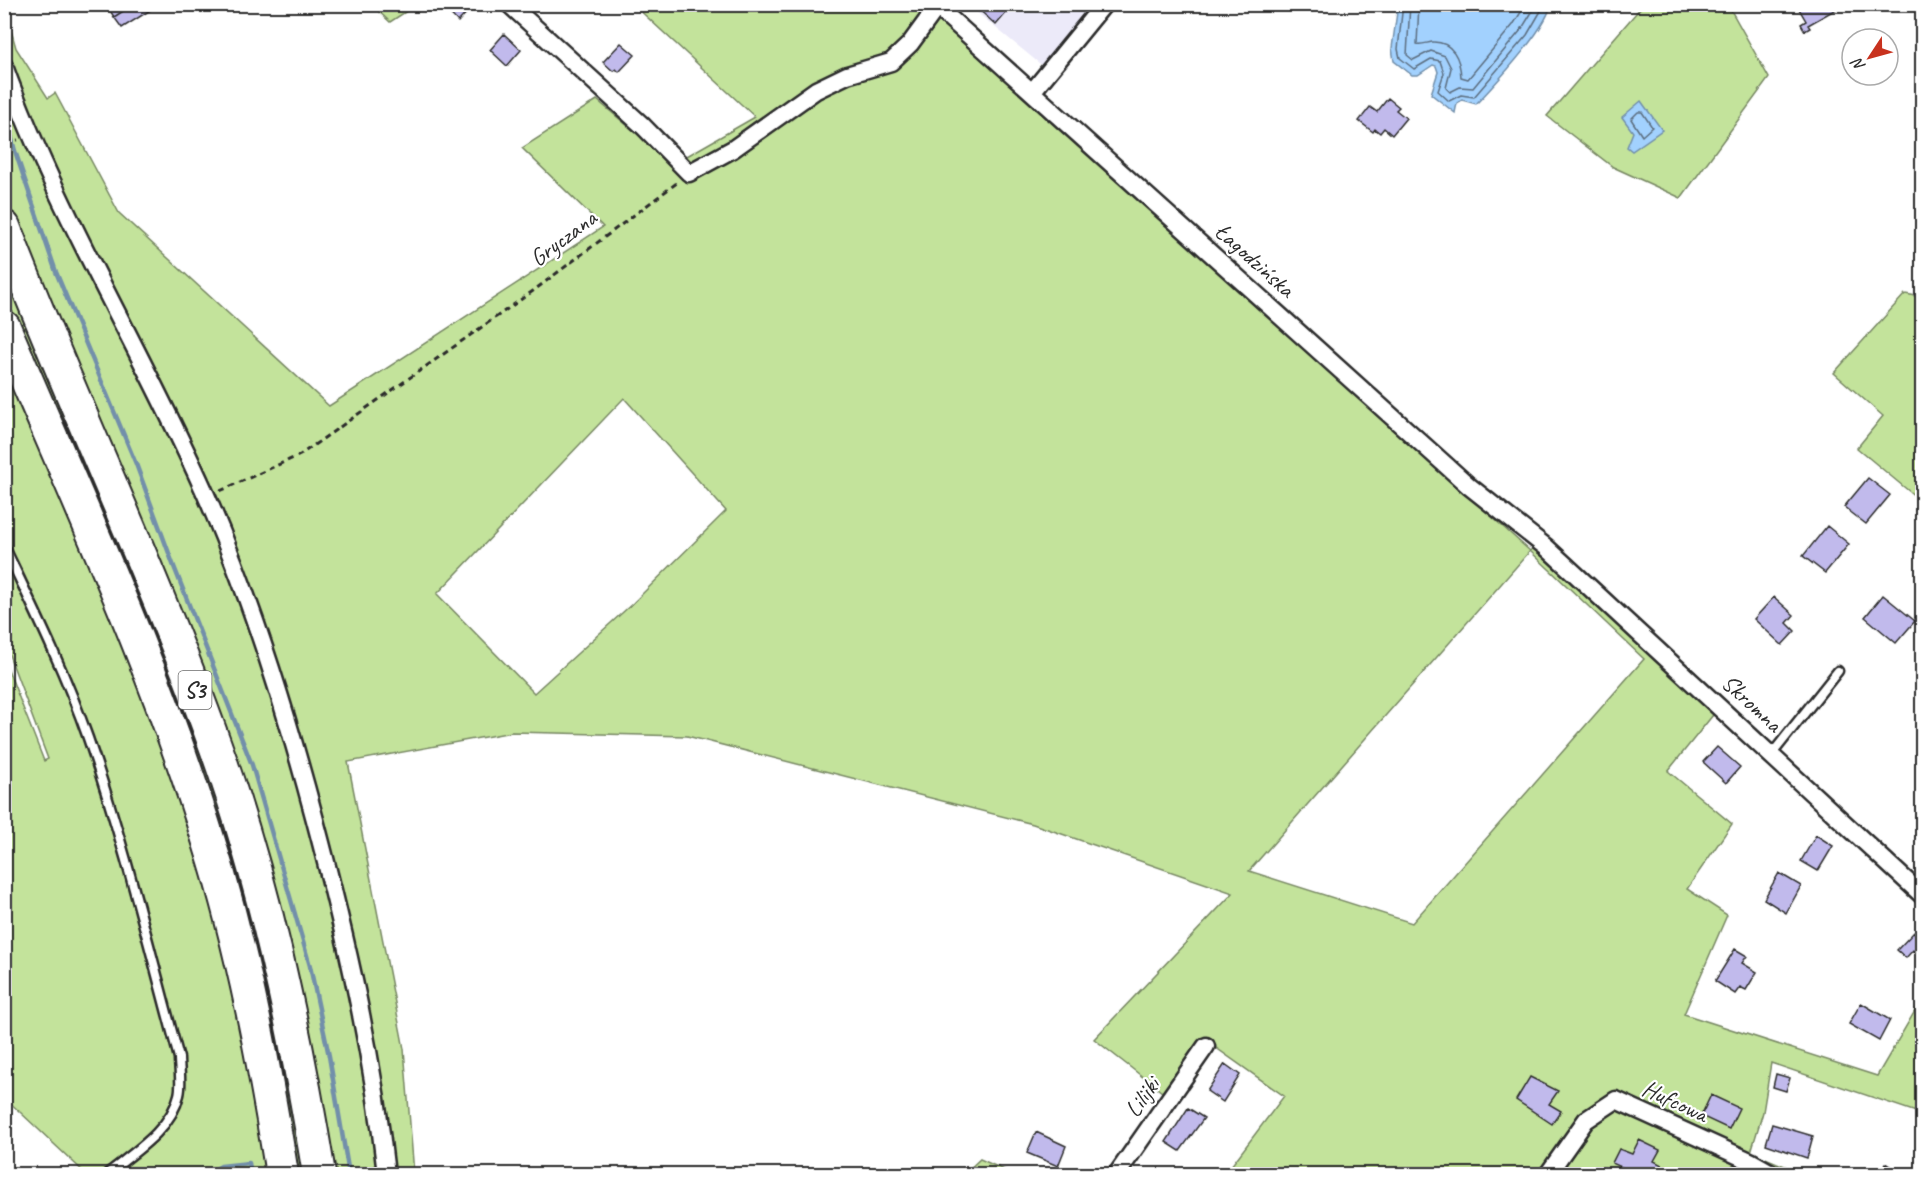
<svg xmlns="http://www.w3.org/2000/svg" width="1927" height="1179" font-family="Caveat,sans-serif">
<rect width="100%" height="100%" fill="#fff"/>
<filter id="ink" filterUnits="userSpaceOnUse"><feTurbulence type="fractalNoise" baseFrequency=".0167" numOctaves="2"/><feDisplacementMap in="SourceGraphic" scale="12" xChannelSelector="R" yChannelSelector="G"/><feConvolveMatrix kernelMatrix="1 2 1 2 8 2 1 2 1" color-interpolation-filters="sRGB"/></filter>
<g filter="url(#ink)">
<path fill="#eceaf9" d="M968 5H1097L1045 68Z"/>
<path fill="#c3e39b" stroke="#778763" stroke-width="1.5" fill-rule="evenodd" d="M4 5 16 48 48 98 55 93 119 213 329 406 603 227 522 148 597 100 673 164 755 117 634 5H921L1530 551 1545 535 1725 700 1668 771 1732 824 1687 889 1727 915 1684 1014 1877 1076 1922 999V1114L1771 1063 1763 1112 1751 1152 1804 1174H1225L1284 1096 1202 1038 1162 1092 1094 1039 1233 893 1033 824 687 736 512 732 348 762 404 1049 414 1174H86L5 1098 4 668 7 667 44 761 48 759 5 644ZM624 398 726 511 633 603 534 693 437 594ZM1530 551 1644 659 1412 923 1249 871Z
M372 5H416L390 22Z
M1643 5H1728L1769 78 1681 198 1613 167 1547 116Z
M1905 294 1922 297V502L1857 448 1883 416 1834 373Z
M980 1159 1013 1174H964Z"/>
<path fill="#a2d1fe" stroke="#728faa" stroke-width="1.5" d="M1398 5V4L1551 5C1545 31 1496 83 1476 104L1462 100 1457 103 1455 113 1431 94 1438 72 1436 66 1433 65 1418 75H1412L1394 61 1392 48Z
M1641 101 1662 130 1632 151 1627 147 1633 132 1622 117Z"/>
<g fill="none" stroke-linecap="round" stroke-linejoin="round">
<path stroke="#5b6d7f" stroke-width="1.5" d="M1403 4 1398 49 1400 58 1414 69 1431 59 1440 61 1444 73 1438 91 1449 101 1461 95 1474 97 1527 35 1545 4
M1410 4 1407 55 1413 60 1431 51 1445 56 1451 68 1446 88 1450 92 1460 87 1473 88 1521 30 1537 4
M1419 4 1417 44C1422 45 1426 43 1432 42 1453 41 1460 59 1461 77L1468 79 1513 25 1526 4
M1638 112H1642L1652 127 1642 136 1631 119Z"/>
<path stroke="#728faa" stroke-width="4.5" d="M4 109 15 151 56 272 136 464 173 564 252 765 310 966 329 1056 349 1174
M207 1174 221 1166 249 1163 251 1174"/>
</g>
<path fill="#c1baec" stroke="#2b2b2b" stroke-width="1.5" d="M106 4H134L114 17Z
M134 4H160L122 28 114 17Z
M441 4H471L473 6 458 22Z
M978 4H1014L996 25 976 7Z
M1803 4H1845L1808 25 1810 28 1805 31 1801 24 1806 21 1798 7Z
M504 34 521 50 507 66 490 50Z
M621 43 635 55 619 72 616 69 613 71 603 62Z
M1388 98 1399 107 1396 110 1406 118 1392 135 1384 128 1380 133 1375 129 1373 132 1359 121 1370 107 1377 112Z
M1868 478 1890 495 1866 524 1844 507Z
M1827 526 1849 544 1825 573 1803 556Z
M1883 595 1915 621 1896 643 1865 617Z
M1774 597 1794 615 1787 623 1795 631 1782 645 1754 619Z
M1717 747 1740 767 1726 783 1703 762Z
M1816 835 1833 846 1818 871 1801 861Z
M1779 873 1801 886 1786 913 1764 899Z
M1914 932 1922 941V959L1913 950 1906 958 1897 950Z
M1735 949 1747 956 1742 963 1757 972 1746 990 1740 987 1735 994 1715 981Z
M1861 1003 1890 1020 1879 1041 1849 1024Z
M1225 1064 1240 1075 1223 1102 1207 1091Z
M1776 1074 1790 1078 1786 1091 1773 1087Z
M1530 1077 1558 1091 1549 1104 1561 1111 1552 1124 1516 1100Z
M1711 1095 1739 1108 1729 1129 1701 1116Z
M1188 1108 1204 1118 1180 1151 1166 1142Z
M1772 1124 1813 1136 1807 1158 1766 1144Z
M1036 1132 1066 1146 1058 1166 1027 1153Z
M1639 1140 1660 1150 1654 1161 1662 1165 1658 1174H1637L1612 1163 1619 1149 1632 1154Z
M1886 1163 1900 1172 1898 1174H1878Z"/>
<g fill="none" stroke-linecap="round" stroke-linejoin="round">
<defs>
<path id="service" d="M4 546C34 609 65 672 88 738 124 842 150 951 179 1058 179 1069 182 1084 179 1095 171 1130 133 1153 107 1174
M1772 754 1838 671"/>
<path id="minor" d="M509 4 643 126 689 173 733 149 816 90 847 75 891 62 910 44 937 7
M934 4 1469 486 1546 547 1922 895
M4 66C58 215 142 350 206 495 252 600 286 710 315 820 346 937 373 1054 386 1174
M1032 92 1104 4
M1117 1174 1206 1046
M1548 1174 1586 1120 1616 1100 1750 1161 1773 1174"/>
<path id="motorway" d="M4 227C71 401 152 569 215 745 265 884 295 1028 319 1174
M4 327C76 497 155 665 209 842 243 950 264 1063 282 1174"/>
</defs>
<use href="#service" stroke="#2b2b2b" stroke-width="13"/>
<use href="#minor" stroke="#2b2b2b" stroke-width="21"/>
<use href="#motorway" stroke="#2b2b2b" stroke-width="36"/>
<path stroke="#2b2b2b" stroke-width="3" stroke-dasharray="6 4.5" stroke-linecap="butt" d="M4 129 9 141 18 140
M220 491 300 455 533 291 678 182"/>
<use href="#service" stroke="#fff" stroke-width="8"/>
<use href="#minor" stroke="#fff" stroke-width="16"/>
<use href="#motorway" stroke="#fff" stroke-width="32"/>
</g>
</g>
<g text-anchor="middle" stroke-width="4.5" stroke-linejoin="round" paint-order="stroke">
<rect fill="#fff" stroke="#6b6b6b" stroke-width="1.5" x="178.5" y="671" width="33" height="38" rx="4.5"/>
<g font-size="22" font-weight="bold" fill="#2b2b2b">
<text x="195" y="698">S3</text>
</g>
<g font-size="24" fill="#2b2b2b" stroke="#fff">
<text transform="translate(563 238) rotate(-37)" y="8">Gryczana</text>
<text transform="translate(1255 260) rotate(42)" y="8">Łagodzińska</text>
<text transform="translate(1752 703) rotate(43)" y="8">Skromna</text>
<text transform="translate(1142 1097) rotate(-55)" y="8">Lilijki</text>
<text transform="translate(1675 1101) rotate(25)" y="8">Hufcowa</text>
</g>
</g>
<rect width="1927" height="1179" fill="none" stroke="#fff" stroke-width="24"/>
<rect x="12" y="12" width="1903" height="1155" fill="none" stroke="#2b2b2b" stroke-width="2" filter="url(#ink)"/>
<g transform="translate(1870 57) rotate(234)"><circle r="28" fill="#ffffff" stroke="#aaaaaa" stroke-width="1.5"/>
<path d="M0-4.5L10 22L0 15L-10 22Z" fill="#c8321e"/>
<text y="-9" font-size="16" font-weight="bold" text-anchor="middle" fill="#2b2b2b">N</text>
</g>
</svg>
